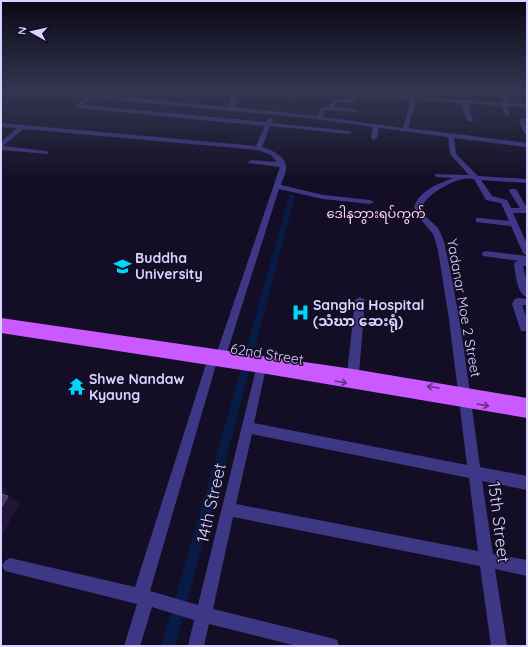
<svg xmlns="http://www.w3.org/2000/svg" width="528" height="647" font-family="Quicksand,'Noto Sans Myanmar',sans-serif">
<rect width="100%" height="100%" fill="#130e25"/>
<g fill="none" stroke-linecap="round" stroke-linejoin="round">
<path fill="#081b44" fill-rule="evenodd" d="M292 194 295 196 229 447 175 646H161L219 447 289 196Z"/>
<path fill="#3e3786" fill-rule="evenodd" d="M3 90H26L106 96 119 90H125L113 96 229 107 231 96 190 90H205L235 94 238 97 234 107 318 116 320 108 328 107 333 99H351L354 95 367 93 503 103 497 90H502L509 103 527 104V108L507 106 510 114 507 116 504 114 502 106 467 103 473 120 470 122 467 120 461 103 416 100 408 128 527 143V147L454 138 456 154 478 176 527 179V183L481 180 492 196 507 200 511 208H520L509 191 510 189H516L527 208V213H513L527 244V256L523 253 511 226 476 222V218H479L509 221 501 203 486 200 474 179C470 179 467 178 464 179 452 180 425 196 422 207 423 217 432 221 438 228 442 235 445 243 446 251 462 322 470 395 480 467L527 476V490L482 481 493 554 527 560V576L495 569 507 646H491L480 566 233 517 213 609 331 638 337 640 339 646H297L209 624 204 646H188L194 620 152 607 140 646H124L137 604 5 571 2 566 5 561 10 558 135 587 207 361 208 358H215L280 167 249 163 248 162 251 160 277 162 271 155 258 150 23 129 3 146 46 151 48 152V154L1 150V142L17 128 1 127V123L256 146 265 126 79 108 76 106 86 97 6 92ZM358 97H367L411 100 403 128 323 117 324 110 358 112 359 111 356 109 333 107 337 102 352 103ZM92 98 308 118 373 127 371 138 374 140 377 138 379 128 448 137 450 154 469 175 435 174V176L437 177 453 178C438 184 420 190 414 207L418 216 433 234 438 250 449 319 467 465 254 423 266 368 265 365 261 363 257 365 198 605 150 591 216 365H223L224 362 279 189 323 199 370 204 374 202 370 200 323 195 281 185C282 180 287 172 286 166 285 156 270 149 262 147L270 126 349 134 352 132 351 131 272 123 273 120 270 118 266 122 84 105ZM252 434 469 478 478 551 236 504Z
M136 90H152L187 95 184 97Z
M245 90 291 93 294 90H299L293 97Z
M527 118V122H525L527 127V135L524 133 519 122 521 119Z
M486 251 527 256V266H523L527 282V297C517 294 516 275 514 266L515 262 519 261 483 256 482 254 483 252Z
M360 297 365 300 359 374 357 377 353 379 349 377 347 374 355 300Z
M518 298 527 299V305H522L527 319V331H521L512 304 515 299Z"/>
<path fill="#ca59ff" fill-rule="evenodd" d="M1 318 353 369 527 398V418L261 373 1 333Z"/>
</g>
<path fill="#1e1539" d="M1 486 7 490 2 499 1 498Z
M8 496 20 503 1 537V508Z"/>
<path fill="#443866" stroke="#5b507e" d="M1 494 8 496 1 508Z"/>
<defs><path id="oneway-shaft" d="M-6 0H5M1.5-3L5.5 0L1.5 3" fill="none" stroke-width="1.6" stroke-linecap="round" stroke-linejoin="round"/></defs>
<g stroke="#653087">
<use href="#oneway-shaft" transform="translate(341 382) rotate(10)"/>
<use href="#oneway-shaft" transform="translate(433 387) rotate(-171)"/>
<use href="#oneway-shaft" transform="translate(483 405) rotate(10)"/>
</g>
<linearGradient id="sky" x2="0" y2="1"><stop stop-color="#0a0814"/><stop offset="0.5" stop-color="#333651"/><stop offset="1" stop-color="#333651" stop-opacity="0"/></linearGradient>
<rect width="528" height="181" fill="url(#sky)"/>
<defs>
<symbol id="university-bare" viewBox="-9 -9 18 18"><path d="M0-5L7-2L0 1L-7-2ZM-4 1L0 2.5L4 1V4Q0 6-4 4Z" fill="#00d6fd" stroke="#130e25" stroke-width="2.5" paint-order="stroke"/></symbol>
<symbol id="hospital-bare" viewBox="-9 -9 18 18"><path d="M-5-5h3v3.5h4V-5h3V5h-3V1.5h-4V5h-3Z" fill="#00d6fd" stroke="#130e25" stroke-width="2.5" paint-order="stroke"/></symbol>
<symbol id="temple-bare" viewBox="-9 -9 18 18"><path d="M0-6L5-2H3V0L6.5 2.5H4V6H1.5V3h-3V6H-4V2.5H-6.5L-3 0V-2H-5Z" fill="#00d6fd" stroke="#130e25" stroke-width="2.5" paint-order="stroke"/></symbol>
</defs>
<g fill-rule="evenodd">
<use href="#university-bare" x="110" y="254" width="25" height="25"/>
<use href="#hospital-bare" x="288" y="300" width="25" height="25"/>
<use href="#temple-bare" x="64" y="374" width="25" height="25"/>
</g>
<g text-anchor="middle" stroke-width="3" stroke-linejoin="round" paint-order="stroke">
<g font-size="13" fill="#ffd4ed" stroke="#130e25">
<text x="376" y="218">ဒေါနဘွားရပ်ကွက်</text>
</g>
<g font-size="14" font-weight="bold" fill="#dad2ff" stroke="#130e25" text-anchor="start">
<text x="135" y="263">Buddha<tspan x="135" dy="16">University</tspan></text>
<text x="313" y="310">Sangha Hospital<tspan x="313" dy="16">(သံဃာ ဆေးရုံ)</tspan></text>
<text x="89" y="384">Shwe Nandaw<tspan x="89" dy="16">Kyaung</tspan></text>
</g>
<g font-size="14" fill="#dad2ff" stroke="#130e25">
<text transform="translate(464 308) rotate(80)" y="5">Yadanar Moe 2 Street</text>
<text transform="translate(267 354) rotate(9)" y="5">62nd Street</text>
</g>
<g font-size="17" fill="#dad2ff" stroke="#130e25">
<text transform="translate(211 503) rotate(-77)" y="6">14th Street</text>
<text transform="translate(499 522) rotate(83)" y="6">15th Street</text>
</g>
</g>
<rect width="528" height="647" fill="none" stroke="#dad2ff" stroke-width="4"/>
<g transform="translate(32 32) rotate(278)" stroke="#130e25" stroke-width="3" paint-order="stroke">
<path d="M0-3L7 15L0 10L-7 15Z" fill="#dad2ff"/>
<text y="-6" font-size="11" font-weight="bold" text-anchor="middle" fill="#dad2ff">N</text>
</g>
</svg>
